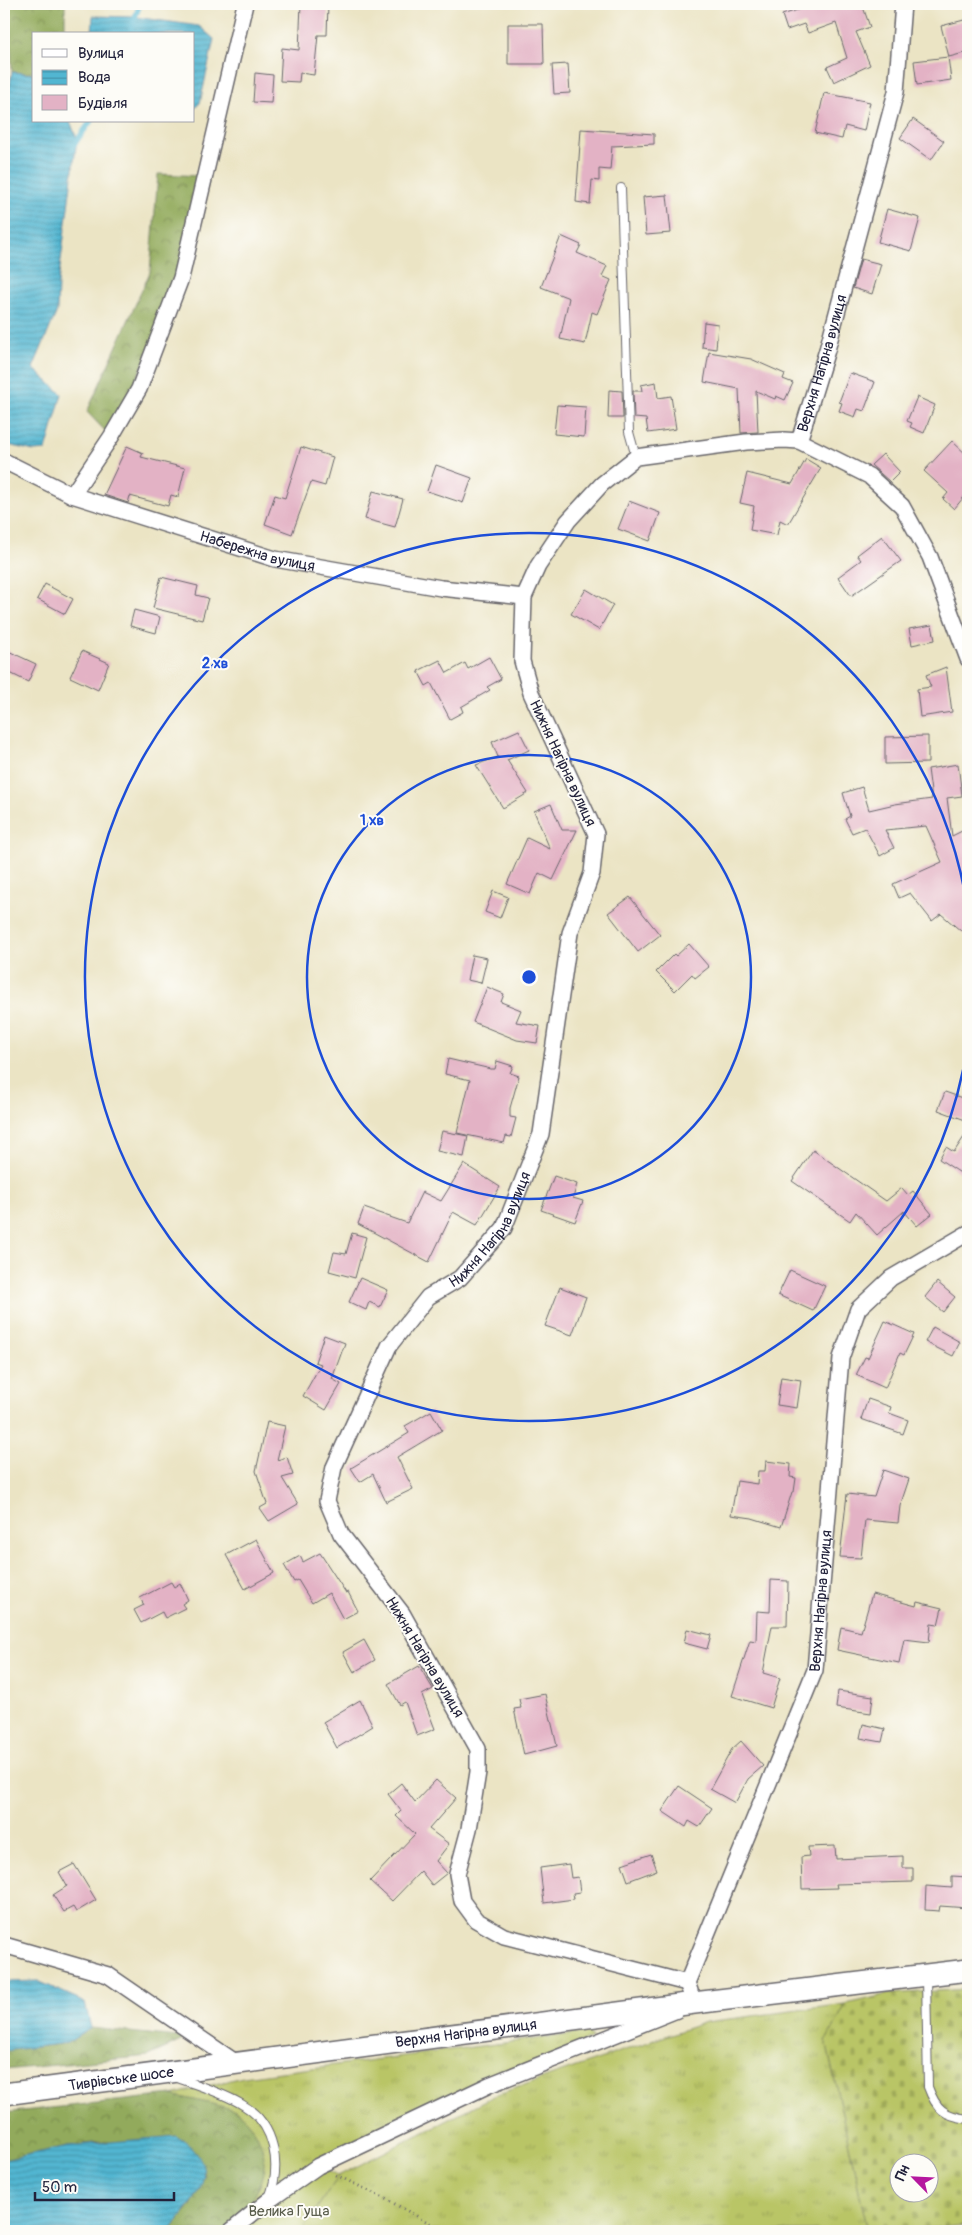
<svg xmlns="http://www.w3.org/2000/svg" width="972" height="2235" font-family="Pangolin,sans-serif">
<defs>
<pattern id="grass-tufts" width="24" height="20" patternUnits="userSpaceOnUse" patternTransform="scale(1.25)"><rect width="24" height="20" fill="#b9c566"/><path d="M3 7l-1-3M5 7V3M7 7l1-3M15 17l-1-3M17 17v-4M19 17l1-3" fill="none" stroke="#9fa959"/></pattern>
<pattern id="forest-crowns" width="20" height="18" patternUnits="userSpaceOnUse" patternTransform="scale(1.25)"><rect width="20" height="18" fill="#92aa5b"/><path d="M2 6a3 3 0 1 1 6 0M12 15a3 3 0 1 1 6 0" fill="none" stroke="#778a4c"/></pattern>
<pattern id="cemetery-stones" width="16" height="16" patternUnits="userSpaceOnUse" patternTransform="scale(1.25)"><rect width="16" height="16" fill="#b9c566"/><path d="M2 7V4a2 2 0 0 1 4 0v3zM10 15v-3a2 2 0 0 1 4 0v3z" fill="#9fa959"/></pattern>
<pattern id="water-rules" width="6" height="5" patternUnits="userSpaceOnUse" patternTransform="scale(1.25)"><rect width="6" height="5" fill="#52b6d1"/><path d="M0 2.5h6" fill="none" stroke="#4494ab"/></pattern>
</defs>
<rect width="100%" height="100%" fill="#fdfcf7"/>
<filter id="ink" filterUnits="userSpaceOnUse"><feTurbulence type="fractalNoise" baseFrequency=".02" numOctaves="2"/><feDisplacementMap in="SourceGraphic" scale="10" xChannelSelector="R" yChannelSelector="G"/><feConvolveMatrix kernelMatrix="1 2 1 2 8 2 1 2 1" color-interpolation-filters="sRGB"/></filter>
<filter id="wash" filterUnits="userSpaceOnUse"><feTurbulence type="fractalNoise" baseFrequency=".0096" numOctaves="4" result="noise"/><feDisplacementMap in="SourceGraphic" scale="20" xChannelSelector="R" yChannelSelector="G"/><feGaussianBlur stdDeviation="1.12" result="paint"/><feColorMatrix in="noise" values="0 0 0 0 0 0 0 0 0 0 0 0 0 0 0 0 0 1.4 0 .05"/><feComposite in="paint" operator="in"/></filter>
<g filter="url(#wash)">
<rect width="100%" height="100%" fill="#ebe4c4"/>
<path fill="url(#grass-tufts)" stroke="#6e7450" d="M846 2004 826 2041 868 2231H302L338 2176 498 2094 706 2022Z
M588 2032 592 2038 318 2166 231 2231 261 2183 172 2095 243 2077Z"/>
<path fill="url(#forest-crowns)" stroke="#5a664b" d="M9 4H65V34H34V74L12 72Z
M158 174 203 176 181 278 111 437 87 412 150 272Z
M91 2028 187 2038 149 2056 4 2070V2051L67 2043Z
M172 2095C187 2099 229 2106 239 2113 248 2119 254 2128 258 2137 276 2173 250 2203 230 2231H170L191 2206 205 2174 101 2142 68 2146 4 2160V2113Z"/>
<path fill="url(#cemetery-stones)" stroke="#6e7450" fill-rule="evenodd" d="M968 1989V2225L901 2231H868L826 2041 846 2004 889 1994ZM900 2162H930V2192H900Z"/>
<path fill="#b9c566" stroke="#6e7450" d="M318 2166 338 2176 302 2231H231Z"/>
<path fill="url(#water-rules)" stroke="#3a6c86" d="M93 16 135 17 199 26 214 39 200 103 194 109V34H92Z
M12 72 34 74V121H70L77 139 58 283 57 311 33 368 62 394 46 450 34 451 4 444V119Z
M38 1981 85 2002 91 2028 67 2043 4 2051V1982Z
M176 2136C226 2166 198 2197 170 2231H4V2160L68 2146Z"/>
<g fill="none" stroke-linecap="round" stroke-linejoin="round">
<path stroke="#52b6d1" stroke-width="5.5" d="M129 34 140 4
M73 146 91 121"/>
</g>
<g id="blocks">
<path fill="#e3b2c5" d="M301 4H328L327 35H318L314 75 300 73 299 82 280 81 282 48 299 50Z
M816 4H862L870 27 856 32 870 65 834 82 827 67 847 58 836 23 808 33 804 24 787 30 782 15Z
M968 19V52L949 57 941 26Z
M508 24H543L544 64H508Z
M948 57 951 80 917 85 914 61Z
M568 64 570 93 554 94 552 65Z
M255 73 273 75 271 103 253 102Z
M824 93 870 102 864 131 845 126 842 139 815 133Z
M913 119 944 141 931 160 900 138Z
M581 129 654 134V144L612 146 610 170 599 169V181L592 180 590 204 576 202Z
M667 195 671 233 646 235 643 197Z
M887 209 920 218 911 251 878 242Z
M561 236 581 245 577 253 607 266 602 276 611 280 597 314 592 312 585 344 560 339 569 298 541 287Z
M861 259 881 264 872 294 853 288Z
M704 322 718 324 716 349 702 347Z
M709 352 751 359 785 374 783 379 793 383 785 400 776 396 775 399 756 391 758 432 741 433 739 389 704 382Z
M850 373 875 382 864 411 858 409 855 417 839 411 842 403 839 402Z
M656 382 658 398 671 396 676 429 648 433 646 419 634 418 633 391H642L641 385Z
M609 390 622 391 623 418H608Z
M917 397 935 405 924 433 910 427 912 423 907 421Z
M557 405 586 407 584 437 554 434Z
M952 441 968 456V492L954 509 943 499 948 493 924 471Z
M127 446 143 453 141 457 185 468 178 497 171 495 168 506 130 496 128 503 104 495Z
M301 447 333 457 325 486 311 482 292 534 265 524 275 495 285 498Z
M883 454 900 472 890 482 871 465Z
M806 459 821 468 788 524 780 520 777 535 750 530 754 506 740 503 747 473 792 484Z
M436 465 472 478 463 503 427 491Z
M373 491 403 499 395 527 365 519Z
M629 501 660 513 650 541 618 529Z
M882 536 901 561 851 596 838 577 861 560 857 555Z
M161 577 198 586 196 595 208 598 202 620 153 608Z
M45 584 73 599 65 614 37 599Z
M586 589 613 605 599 630 571 614Z
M134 610 160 617 156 633 130 626Z
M932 625 935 640 912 645 909 629Z
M4 649 36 664 28 682 4 670Z
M82 651 109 663 98 690 70 677Z
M489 657 501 679 487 687 490 690 461 707 463 712 450 719 431 683 426 686 418 671 440 660 447 673 465 663 468 669Z
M946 667 952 712 920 717 917 689 931 687 926 675Z
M519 730 529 750 507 760 528 793 503 808 476 765 498 757 492 742Z
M928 736V763L885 764V737Z
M958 764 962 796 947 798 952 836 962 831 968 846V937L941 914 932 921 910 893 899 898 893 884 942 862 926 826 885 830 894 848 880 856 865 828 852 833 845 819 850 816 843 793 862 787 869 810 895 804 932 799 928 769Z
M551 804 562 830H577L553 880 539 873 530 894 507 884 527 838 550 849 534 811Z
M493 891 508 897 500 918 485 912Z
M630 897 660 935 638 952 608 913Z
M689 944 709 967 695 978 692 974 675 991 656 972 674 954 676 956Z
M472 955 487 958 481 983 467 980Z
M487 987 504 994 501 1002 521 1010 516 1022 540 1026 537 1043 517 1040 473 1022Z
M448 1059 491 1069H495L497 1061 513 1066 510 1073 519 1076 510 1108V1117L516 1118 511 1137 506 1136 504 1143 457 1133 470 1080 445 1074Z
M945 1092 968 1100V1121L938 1110Z
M442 1131 468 1136 464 1157 437 1151Z
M968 1131V1164L962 1174 939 1159 946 1147 954 1152Z
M813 1150 886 1201 902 1188 908 1195 913 1191 932 1214 917 1226 904 1211 877 1235 856 1212 850 1221 792 1181Z
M464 1164 500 1187 477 1225 453 1212 429 1262 358 1224 364 1208 407 1223 422 1192 441 1201Z
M554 1176 577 1184 573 1198 583 1201 575 1222 541 1210Z
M352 1233 366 1237 355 1278 329 1271 334 1252 346 1254Z
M790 1270 825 1286 813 1311 778 1295Z
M360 1278 388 1290 380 1307 369 1302 366 1310 349 1302Z
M937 1282 955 1297 943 1312 925 1297Z
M560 1287 586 1297 572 1335 545 1326Z
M885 1321 914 1334 904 1355 900 1353 885 1388 856 1375 865 1357 868 1358Z
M933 1327 960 1342 953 1356 925 1342Z
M324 1335 345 1343 332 1379 341 1384 326 1410 303 1396 321 1364 315 1362Z
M781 1377 801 1380 797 1408 777 1405Z
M868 1399 891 1407 889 1413 908 1420 903 1434 861 1419Z
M431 1411 442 1430 397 1457 413 1489 386 1502 373 1474 360 1482 351 1468 409 1433 405 1426Z
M267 1422 285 1426 277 1460 287 1457 293 1475 282 1478 298 1504 269 1521 260 1508 267 1504 256 1471Z
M766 1461 791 1464 790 1477 796 1478 794 1492H792L781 1527 752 1518 731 1515 737 1481 757 1484 758 1471H765Z
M883 1470 909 1479 900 1506 898 1523 865 1520 861 1558 840 1557 847 1494 874 1497Z
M256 1539 274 1573 245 1589 226 1555Z
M320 1553 346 1593 348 1592 358 1611 343 1619 329 1593 312 1603 298 1580 294 1582 284 1565 300 1556 303 1562Z
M771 1580 788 1581 787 1626H772L763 1673 780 1678 771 1708 732 1696 750 1640 756 1641 757 1611 770 1612Z
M171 1582 174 1587 180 1583 188 1600 182 1604 185 1608 165 1618 162 1612 141 1623 134 1610 144 1605 140 1598Z
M872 1594 916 1606 917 1602 942 1608 938 1625 931 1624 929 1642 904 1639 899 1663 837 1650 841 1627 861 1632Z
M687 1629 711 1635 707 1649 684 1643Z
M364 1640 375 1660 354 1672 343 1652Z
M419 1666 433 1689 422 1695 435 1729 417 1736 405 1702 400 1705 388 1684Z
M838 1691 873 1696 871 1713 836 1708Z
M545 1694 557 1746 524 1755 514 1709 521 1708 519 1699Z
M360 1700 373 1726 337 1748 323 1722Z
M863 1724 885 1729 882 1742 860 1738Z
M741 1741 763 1766 748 1779 735 1803 710 1789 732 1749Z
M436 1780 456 1798 429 1829 449 1844 436 1861 447 1873 432 1885 421 1871 392 1901 370 1881 415 1834 396 1816 401 1811 388 1794 401 1783 415 1802Z
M679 1786 712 1808 699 1827 689 1821 686 1827 662 1811Z
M835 1846 836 1859 903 1856V1868H913V1882L836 1884 837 1888 802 1889 801 1857 809 1856 808 1847Z
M651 1854 657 1870 628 1881 622 1864Z
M74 1864 96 1900 76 1912 73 1907 64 1912 53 1895 67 1886 59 1872Z
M569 1864 571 1878 578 1877 580 1892 573 1893 574 1899 544 1903 540 1868Z
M952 1876 968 1877V1908L940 1906 939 1911 925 1910 926 1886 952 1888Z"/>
</g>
</g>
<g filter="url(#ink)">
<use href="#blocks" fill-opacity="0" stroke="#68666b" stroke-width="1"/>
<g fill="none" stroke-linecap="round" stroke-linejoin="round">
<defs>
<path id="lane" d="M621 188 629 432 636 457
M926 1977 928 2087C936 2109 944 2116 968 2119
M178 2078C199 2086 224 2093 243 2105 275 2124 282 2165 269 2198"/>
<g id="street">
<path id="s1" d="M799 441 827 350 896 92 903 4"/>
<path id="s2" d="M4 461 72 495 275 559 441 588 524 597"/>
<path d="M72 495 111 437 139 389 181 278 245 4"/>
<path d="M4 1945 108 1975 238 2064"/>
<path id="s3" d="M687 1983 504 1936 476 1920 462 1901 457 1874 469 1829 478 1772V1749L402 1613 341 1534 327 1501 334 1467 389 1346 428 1297 460 1278 504 1228 541 1134 570 933 592 873 596 834 531 693 522 661 524 597 538 566 568 521 602 484 636 457 746 442 784 440 799 441 869 476 902 506 930 557 968 659"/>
<path id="s4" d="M690 1991 687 1983 815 1670 841 1358 858 1309 891 1278 968 1233"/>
<path d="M231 2231 268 2201 318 2166 489 2085 677 2010"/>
</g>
<g id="secondary">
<path id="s5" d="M4 2094 694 2003 968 1970"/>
</g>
</defs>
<use href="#lane" stroke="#68666b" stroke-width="10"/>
<use href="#street" stroke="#68666b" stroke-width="18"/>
<use href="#secondary" stroke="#68666b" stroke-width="24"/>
<path stroke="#68666b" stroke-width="3" stroke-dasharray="1 4" stroke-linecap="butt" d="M336 2175 384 2198 444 2231"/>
<use href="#lane" stroke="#fff" stroke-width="8"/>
<use href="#street" stroke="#fff" stroke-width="15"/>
<use href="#secondary" stroke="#fff" stroke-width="21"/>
</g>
</g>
<g fill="none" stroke="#1d4ed8" stroke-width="2.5">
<circle cx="529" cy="977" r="222"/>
<path d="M968 1043A444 444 0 1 1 968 911"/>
</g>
<g text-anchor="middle" stroke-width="4" stroke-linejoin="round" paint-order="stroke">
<g font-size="15" fill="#22223b" stroke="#fdfcf7">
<text dy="5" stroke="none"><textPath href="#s1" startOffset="81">Верхня Нагірна вулиця</textPath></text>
<text dy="5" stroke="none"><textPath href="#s2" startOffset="270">Набережна вулиця</textPath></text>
<text transform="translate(563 763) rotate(65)" y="5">Нижня Нагірна вулиця</text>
<text dy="5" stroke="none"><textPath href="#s3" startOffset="1016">Нижня Нагірна вулиця</textPath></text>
<text dy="5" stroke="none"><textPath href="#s4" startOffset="416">Верхня Нагірна вулиця</textPath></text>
<text transform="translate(425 1657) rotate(59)" y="5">Нижня Нагірна вулиця</text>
<text dy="5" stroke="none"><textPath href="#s5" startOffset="466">Верхня Нагірна вулиця</textPath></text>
<text dy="5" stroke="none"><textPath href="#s5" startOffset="118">Тиврівське шосе</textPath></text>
</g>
<g font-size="15" fill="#575b4a" stroke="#fdfcf7">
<text x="289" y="2216">Велика Гуща</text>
</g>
</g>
<circle cx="529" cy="977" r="8" fill="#1d4ed8" stroke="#fdfcf7" stroke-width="2.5"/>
<g font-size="15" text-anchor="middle" font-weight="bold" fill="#1d4ed8" stroke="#fdfcf7" stroke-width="4" stroke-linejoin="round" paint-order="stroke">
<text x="215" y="668">2 хв</text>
<text x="372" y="825">1 хв</text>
</g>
<rect width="972" height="2235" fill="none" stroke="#fdfcf7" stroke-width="20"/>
<rect x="32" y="32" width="162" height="90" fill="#fdfcf7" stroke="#a5a5ac"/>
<rect x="42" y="49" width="25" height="8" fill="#ffffff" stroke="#a5a5ac"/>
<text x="78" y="58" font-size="15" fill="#22223b">Вулиця</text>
<rect x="42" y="70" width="25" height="15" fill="url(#water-rules)" stroke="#a5a5ac"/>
<text x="78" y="82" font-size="15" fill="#22223b">Вода</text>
<rect x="42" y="95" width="25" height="15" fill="#e3b2c5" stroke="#a5a5ac"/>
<text x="78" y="108" font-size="15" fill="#22223b">Будівля</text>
<g transform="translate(914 2178) rotate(294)"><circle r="24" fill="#fdfcf7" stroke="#a5a5ac"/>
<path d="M0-4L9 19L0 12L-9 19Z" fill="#b5179e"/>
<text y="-8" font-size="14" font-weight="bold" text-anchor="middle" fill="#22223b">Пн</text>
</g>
<path d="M35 2192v8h139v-8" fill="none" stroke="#22223b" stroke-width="2.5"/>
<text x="42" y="2192" font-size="15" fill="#22223b" stroke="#fdfcf7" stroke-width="4" paint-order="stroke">50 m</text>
</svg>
